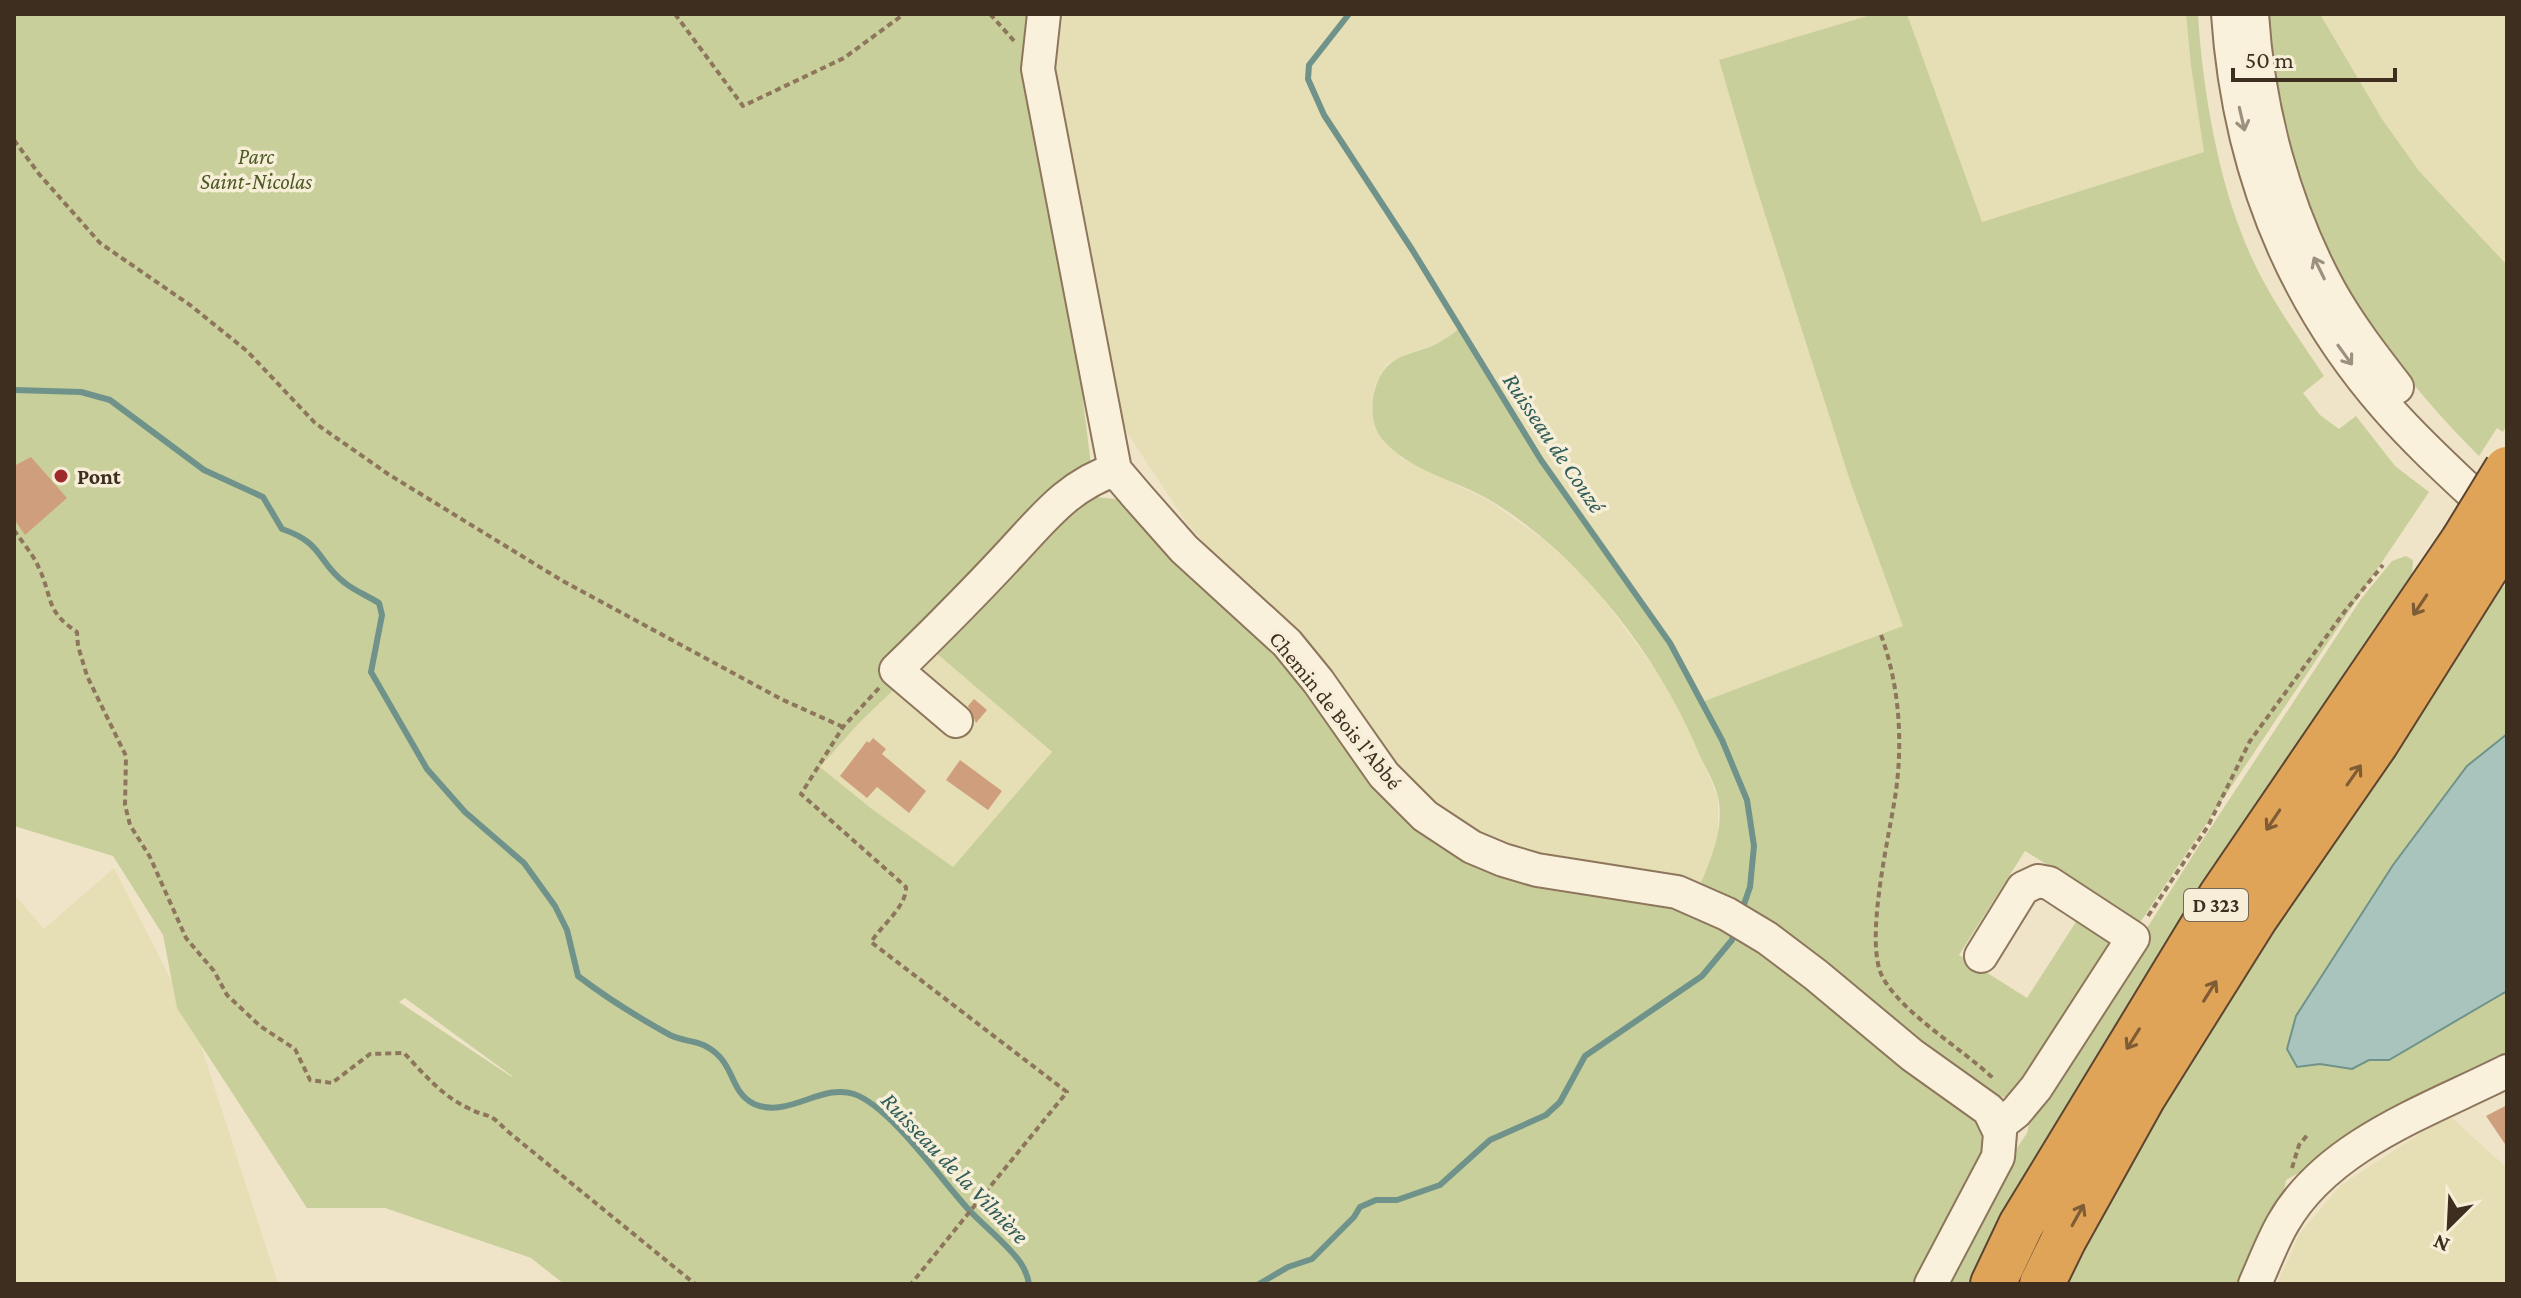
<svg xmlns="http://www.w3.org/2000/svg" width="2521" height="1298" font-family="'Crimson Pro',serif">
<rect width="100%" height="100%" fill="#f0e4c8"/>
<path fill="#e6deb5" d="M1050 14H1874L1719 60 1754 180 1851 484 1904 626 1702 703 1670 643 1541 460 1460 329 1439 343 1409 353 1387 364 1375 385 1371 410 1401 458 1488 500 1544 540 1592 584 1664 681 1693 737 1718 798V843L1698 890 1529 861 1429 810 1249 594 1186 522 1120 422 1047 73Z
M1907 14H2186L2191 66 2205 152 1981 222Z
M2320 14H2507V265L2419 171 2382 119Z
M934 650 1052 753 953 867 872 809 820 767 859 723Z
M114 868 195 1027 278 1284H14V894L44 929Z
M2444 1118 2453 1119 2507 1168V1284H2277L2300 1233 2341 1185Z"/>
<path fill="#c9cf9b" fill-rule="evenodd" d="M14 14H1035L1095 497 1127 500 1238 607 1419 821 1651 893 1744 934 1981 1114 1982 1157 1919 1284H564L531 1258 385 1208H307L177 1008 163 935 113 856 14 826ZM934 651 1052 752 953 867 872 809 820 767 859 723ZM405 998 512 1076V1077L399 1002Z
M1874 14H1907L1982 222 2204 152 2191 66 2186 14H2198C2202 83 2216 167 2241 232 2260 284 2293 330 2324 376L2303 393 2320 415 2339 429 2356 416 2395 466 2429 492 2031 1085 2010 1098 1986 1094 1698 890C1710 861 1725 830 1718 797 1715 784 1707 770 1701 758 1661 659 1581 554 1488 499 1453 479 1410 471 1383 440 1370 426 1370 400 1377 383 1390 351 1414 356 1440 342 1447 338 1454 333 1460 328L1541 460 1670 643 1702 702 1903 626 1851 484 1754 180 1719 60ZM2025 851 2094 894 2027 998 1959 955Z
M2266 14H2320L2382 119 2419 171 2507 265V424L2503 432 2497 428 2479 456C2385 363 2307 249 2281 117 2274 83 2271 48 2266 14Z
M2406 556 2413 560 2412 576C2253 805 2101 1037 1972 1284H1942L1996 1180 2027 1133 2033 1109 2200 844 2361 599 2392 561Z
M2507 584V1060L2286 1180 2280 1212 2245 1284H2067L2123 1175 2204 1034 2500 589Z"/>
<path fill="#a9c4bc" stroke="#6f938a" stroke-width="2" d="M2507 734V991L2389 1060H2369L2352 1069 2320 1064 2297 1067 2287 1049 2296 1016 2393 865 2467 766Z"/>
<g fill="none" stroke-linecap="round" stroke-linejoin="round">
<path stroke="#6f938a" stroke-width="6" d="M1349 14 1309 65 1308 79 1324 115 1413 251 1541 460 1670 643 1722 740 1747 800 1754 846 1750 887 1742 910
M14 390 81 392 110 400 204 470 263 497 282 529C324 543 317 562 345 583 355 591 368 596 379 603L382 615 371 672 427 769 465 812 524 863 555 906 567 930 578 976C607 998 639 1018 670 1035 689 1044 701 1038 719 1056 734 1071 733 1094 754 1104 788 1119 821 1083 854 1094 891 1107 941 1180 969 1210 985 1227 1006 1243 1020 1262 1024 1268 1028 1277 1029 1284
M1259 1284 1288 1267 1312 1259 1354 1217 1360 1207 1376 1200H1397L1440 1185 1490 1140 1546 1115 1560 1102 1585 1056 1702 976 1732 940 1734 932"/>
</g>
<path fill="#cf9f7d" d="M31 457 67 498 25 535 14 519V466Z
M974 699 987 710 976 723 968 706Z
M873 738 886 749 882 754 926 791 909 813 877 787 867 798 840 776 867 741 869 743Z
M960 760 1002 791 988 810 946 780Z
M2507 1105V1147L2486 1116Z"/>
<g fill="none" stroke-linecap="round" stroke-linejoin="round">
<defs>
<path id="minor" d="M1044 14 1038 69 1115 470 1138 497 1184 549 1287 643 1318 681 1384 775 1425 816 1472 847 1503 860 1537 870 1677 892 1727 914 1767 938 1816 975 1912 1055 1989 1110 2000 1133 1998 1157 1931 1284
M2228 14C2238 163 2288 295 2387 408 2422 448 2462 483 2501 520
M2252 14C2258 109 2284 207 2330 291 2349 325 2373 356 2397 387
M956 721 896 670C935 632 973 594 1010 554 1042 520 1068 485 1115 470
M1981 956 2023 888 2038 881 2049 883 2133 938 2036 1088 2016 1112 1998 1126
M2255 1284C2264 1264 2272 1242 2283 1223 2328 1144 2430 1110 2507 1071"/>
<path id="highway" d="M1993 1284 2021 1225 2221 896 2463 541
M2042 1284 2064 1239 2143 1097 2255 918 2376 743 2488 565"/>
</defs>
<use href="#minor" stroke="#8d765c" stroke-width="36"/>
<use href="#highway" stroke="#5b4430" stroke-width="48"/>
<path stroke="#8d765c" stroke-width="4" stroke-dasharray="6 4" stroke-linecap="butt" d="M675 14 743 106 844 58 904 14
M990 14 1015 42
M14 140 39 174 100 243 190 305 247 351 315 423 388 474 561 580 781 699 843 727
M14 530C22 542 33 554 39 568 53 598 45 611 77 632L78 646 87 676 126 756 125 805 130 825 150 857 186 938 214 971 227 995 260 1026 295 1049 310 1080 332 1083 370 1054 404 1053C423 1073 442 1096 468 1108 489 1119 487 1110 506 1130L695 1284
M1881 635C1899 684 1903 739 1896 791 1890 834 1863 942 1883 978 1904 1015 1963 1049 1995 1080
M879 688 843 727 801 794 906 887C907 906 881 926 871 942L1067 1092 911 1284
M2148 916 2208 826 2250 741 2345 611 2383 565
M2292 1168 2299 1145 2309 1133"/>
<use href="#minor" stroke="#faf1dc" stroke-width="32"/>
<use href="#highway" stroke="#e0a458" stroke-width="44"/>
<defs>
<path id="highway-bridge" d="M2463 541 2507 469
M2488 565 2507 533"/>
</defs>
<use href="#highway-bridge" stroke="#5b4430" stroke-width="48" stroke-linecap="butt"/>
<use href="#highway-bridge" stroke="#e0a458" stroke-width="44"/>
</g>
<defs><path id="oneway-shaft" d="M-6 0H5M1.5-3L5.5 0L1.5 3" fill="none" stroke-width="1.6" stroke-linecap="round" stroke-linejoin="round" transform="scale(2)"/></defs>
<g stroke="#9c907e">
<use href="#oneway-shaft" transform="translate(2242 119) rotate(77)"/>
<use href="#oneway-shaft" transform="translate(2319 268) rotate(-116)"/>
<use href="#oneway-shaft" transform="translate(2345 355) rotate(54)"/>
</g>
<g stroke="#7e5d36">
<use href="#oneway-shaft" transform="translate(2420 605) rotate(124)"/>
<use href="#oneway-shaft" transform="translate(2354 775) rotate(-55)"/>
<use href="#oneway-shaft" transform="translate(2273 820) rotate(124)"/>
<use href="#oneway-shaft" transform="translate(2210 991) rotate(-58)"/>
<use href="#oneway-shaft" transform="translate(2133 1039) rotate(122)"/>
<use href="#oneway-shaft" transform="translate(2078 1215) rotate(-61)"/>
</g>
<circle fill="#9e2a2b" stroke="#f7eed8" stroke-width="3" cx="61" cy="476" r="8"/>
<g text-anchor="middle" stroke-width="7" stroke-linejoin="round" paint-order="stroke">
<rect fill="#f7eed8" stroke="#756857" stroke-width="2" x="2184" y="889" width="64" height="32" rx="6"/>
<g font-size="20" font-weight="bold" fill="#3d2e20">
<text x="2216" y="912">D 323</text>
</g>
<g font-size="22" font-style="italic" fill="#4d5a26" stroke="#f7eed8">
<text x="256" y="164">Parc<tspan x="256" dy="25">Saint-Nicolas</tspan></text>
</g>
<g font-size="22" font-weight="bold" fill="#3d2e20" stroke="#f7eed8" text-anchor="start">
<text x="77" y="484">Pont</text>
</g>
<g font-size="22" fill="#3d2e20" stroke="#f7eed8">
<text transform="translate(1336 710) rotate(51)" y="8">Chemin de Bois l'Abbé</text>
</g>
<g font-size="24" font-style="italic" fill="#2f5d5a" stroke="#f7eed8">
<text transform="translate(1554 443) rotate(56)" y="8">Ruisseau de Couzé</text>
<text transform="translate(955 1168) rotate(46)" y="8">Ruisseau de la Vilnière</text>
</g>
</g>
<rect width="2521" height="1298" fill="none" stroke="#3d2e20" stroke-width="32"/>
<g transform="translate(2449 1226) rotate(204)" stroke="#f7eed8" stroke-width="6" paint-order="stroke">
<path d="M0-6L14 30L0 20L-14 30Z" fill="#3d2e20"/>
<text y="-12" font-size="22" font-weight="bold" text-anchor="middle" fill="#3d2e20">N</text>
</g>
<path d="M2233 68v12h162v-12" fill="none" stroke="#3d2e20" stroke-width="4"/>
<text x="2245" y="68" font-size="24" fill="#3d2e20" stroke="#f7eed8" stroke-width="6" paint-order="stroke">50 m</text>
</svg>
